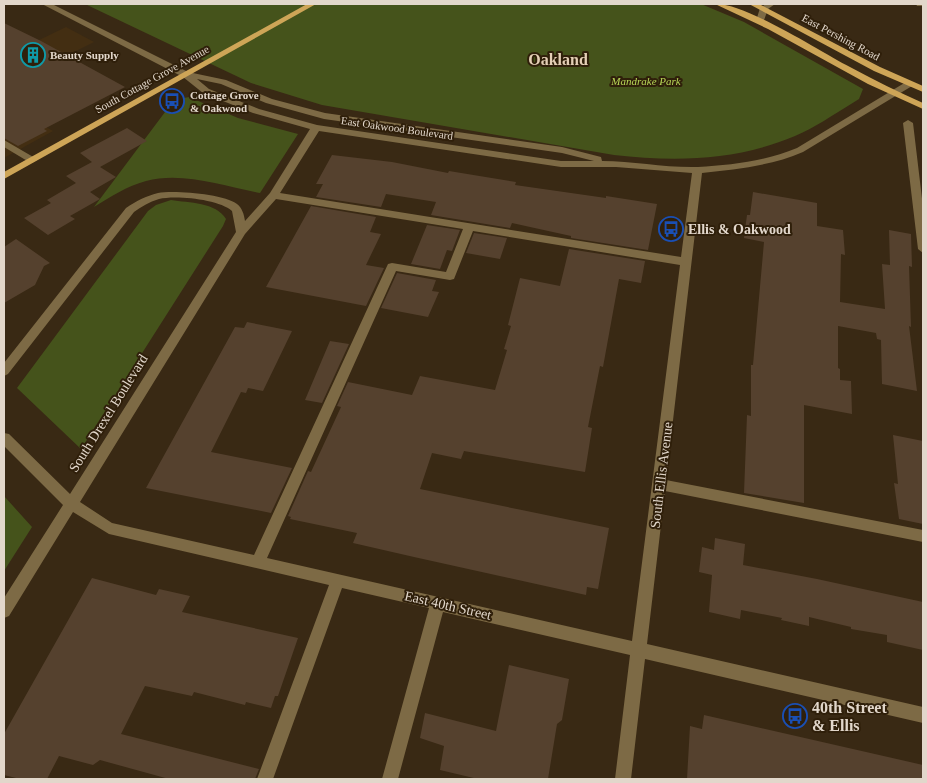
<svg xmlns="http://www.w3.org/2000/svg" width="927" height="783" font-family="'Times New Roman',serif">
<rect width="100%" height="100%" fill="#392914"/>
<path fill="#432e12" d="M66 27 94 42 4 87V57Z
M4 103 53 131 4 158Z"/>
<path fill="#45531b" d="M85 4H701L744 22 863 89 859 99 851 104C833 115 814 128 795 136 736 161 676 162 614 155L322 105 251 83Z
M189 97 238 118 298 134 260 193C224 186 182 171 146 181 127 186 110 197 94 207L171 104 179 99Z
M171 200C189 203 216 202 226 219L223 226 81 449 17 388 148 211 156 205Z
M4 496 32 527 4 571Z"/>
<path fill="#55412e" d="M4 23 41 41 125 87 44 129 47 131 18 146 4 138Z
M127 128 147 141 100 167 116 177 90 192 100 199 70 216 75 219 48 235 24 218 51 203 47 200 76 183 66 176 92 162 80 153Z
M332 155 392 162 448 173 449 171 516 182 515 185 606 198V196L657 204 648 250 571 238V236L512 223 510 228 431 215 436 202 386 194 381 207 316 197 323 184H316Z
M753 192 817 203V226L843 230 845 255 841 254 840 302 885 309 882 264 890 265 889 230 911 234 912 267 909 266 911 327 909 326 917 391 882 384 881 340 877 339 876 333 838 326V368L840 369V380L851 381 852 414 804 405V503L744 493 747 415 751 416V365H753L764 242 744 238 747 215H750Z
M311 206 376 217 370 232 381 234 366 265 384 268 366 306 266 287Z
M427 225 460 230 452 251 447 250 440 269 411 264Z
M474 233 507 238 500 259 466 253Z
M16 239 50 263 44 266 35 285 4 303V247Z
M569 249 645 261 641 283 619 279 603 367 600 366 588 427 592 428 585 472 464 451 461 459 432 453 420 489 609 528 598 589 587 587 586 595 414 557 353 543 357 533 290 519 291 517 288 516 308 471 311 472 341 407 337 406 348 382 412 395 420 376 495 390 507 350 504 349 511 326 508 325 520 278 560 286Z
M397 273 436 280 432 291 439 292 428 317 381 308Z
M247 322 292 331 263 391 248 388 246 393 241 392 211 452 292 468 271 513 146 488 235 327 244 328Z
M330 341 349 344 322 403 305 400Z
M893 435 923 441V524L899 519 894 483 898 484Z
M715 538 745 544 743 565 817 579 923 602V650L887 642V635L851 629V627L809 617V626L781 620 782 618 741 610 740 619 709 612 712 575 699 572 702 547 714 550Z
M92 578 156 595 159 589 190 596 182 612 298 638 278 696H275L271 708 246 702 245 705 194 692 192 696 145 686 121 734 259 769 255 779H169L100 760 93 765 59 756 47 779H20L4 775V734Z
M509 665 569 679 562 720 557 724 548 779H478L440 770 444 746 420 738 425 713 496 731Z
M704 715 923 765V779H687L690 726 702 729Z"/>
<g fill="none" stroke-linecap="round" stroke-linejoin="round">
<path fill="#7d6a45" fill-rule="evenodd" d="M42 4H52L188 72 226 80 272 99 325 113 562 147 601 157 602 161C634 161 666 168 698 167 731 165 766 161 797 148L906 82H912V86L803 152C771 166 736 169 702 173L666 480 923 530V542L665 491 647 644 923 707V723L645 659 631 779H615L630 655 443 612 398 779H382L429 608 342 588 273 779H257L329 585 109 534 73 512 9 616 4 618V598L63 505 4 446V433L9 434 70 494 236 232 232 211C219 199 175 195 159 199 149 202 141 207 134 212L8 374 4 376V363L126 208C136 201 146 196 158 193 174 190 224 194 237 204 242 208 244 214 245 221L270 193 310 129 253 113 203 93 183 77ZM197 79 221 84 266 103 324 119 562 153 594 161H561L317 125 259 109 209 89ZM319 131 561 167H616L692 173 681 257 280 193ZM276 199 463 229 446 272 392 263 388 264 254 555 112 523 80 502 245 234ZM473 231 680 265 632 641 267 558 396 271 450 280 454 279Z
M766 4H775L768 9 763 23H757L756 21 760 8Z
M916 4H923V6H917Z
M908 120 913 123 923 207V253L918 249 903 123Z
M4 140 35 158 37 160 32 163 29 162 4 147Z"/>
<path fill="#cea557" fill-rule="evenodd" d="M307 4H316L4 179V172Z
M715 4C744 2 821 52 850 67 874 80 898 92 923 103V109L868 84 768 29Z
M749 4H759L880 67 923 86V92L874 71Z"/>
</g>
<defs>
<symbol id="building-ring" viewBox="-11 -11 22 22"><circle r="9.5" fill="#2f1f0a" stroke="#0f9aa8" stroke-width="1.5"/><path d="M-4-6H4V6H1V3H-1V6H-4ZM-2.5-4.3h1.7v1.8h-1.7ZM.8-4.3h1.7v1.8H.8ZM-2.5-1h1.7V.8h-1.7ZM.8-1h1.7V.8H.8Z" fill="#0f9aa8"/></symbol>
<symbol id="bus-ring" viewBox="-11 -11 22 22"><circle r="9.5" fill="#2f1f0a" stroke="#1a4fb4" stroke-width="1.5"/><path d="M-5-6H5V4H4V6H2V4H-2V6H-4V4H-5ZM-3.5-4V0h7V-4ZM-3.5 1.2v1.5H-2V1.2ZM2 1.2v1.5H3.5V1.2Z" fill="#1a4fb4"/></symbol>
</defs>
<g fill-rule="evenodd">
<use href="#building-ring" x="19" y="41" width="28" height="28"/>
<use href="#bus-ring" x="158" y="87" width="28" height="28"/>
<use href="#bus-ring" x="657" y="215" width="28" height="28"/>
<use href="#bus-ring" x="781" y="702" width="28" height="28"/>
</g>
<g text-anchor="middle" stroke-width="4" stroke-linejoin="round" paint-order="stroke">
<g font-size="11" fill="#e2d7cb" stroke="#2f1f0a">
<text transform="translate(841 37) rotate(28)" y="4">East Pershing Road</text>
<text transform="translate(152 79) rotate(-29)" y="4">South Cottage Grove Avenue</text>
<text transform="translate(397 128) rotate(8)" y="4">East Oakwood Boulevard</text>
</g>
<g font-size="11" font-weight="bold" fill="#e2d7cb" stroke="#2f1f0a" text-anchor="start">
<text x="50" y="59">Beauty Supply</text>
<text x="190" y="99">Cottage Grove<tspan x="190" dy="13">&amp; Oakwood</tspan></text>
</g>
<g font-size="11" font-style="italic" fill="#b8d757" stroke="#2f1f0a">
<text x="646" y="85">Mandrake Park</text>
</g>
<g font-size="14" font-weight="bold" fill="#e2d7cb" stroke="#2f1f0a" text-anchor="start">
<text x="688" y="234">Ellis &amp; Oakwood</text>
</g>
<g font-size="14" fill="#e2d7cb" stroke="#2f1f0a">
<text transform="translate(108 413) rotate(-58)" y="5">South Drexel Boulevard</text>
<text transform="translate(661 475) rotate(-83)" y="5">South Ellis Avenue</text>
<text transform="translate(448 605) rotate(13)" y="5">East 40th Street</text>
</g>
<g font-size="16" font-weight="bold" fill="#e4cfb6" stroke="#2f1f0a">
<text x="558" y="65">Oakland</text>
</g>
<g font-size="16" font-weight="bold" fill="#e2d7cb" stroke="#2f1f0a" text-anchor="start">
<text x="812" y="713">40th Street<tspan x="812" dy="18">&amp; Ellis</tspan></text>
</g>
</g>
<rect width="927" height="783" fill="none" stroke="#e2d7cb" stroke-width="10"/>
</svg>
